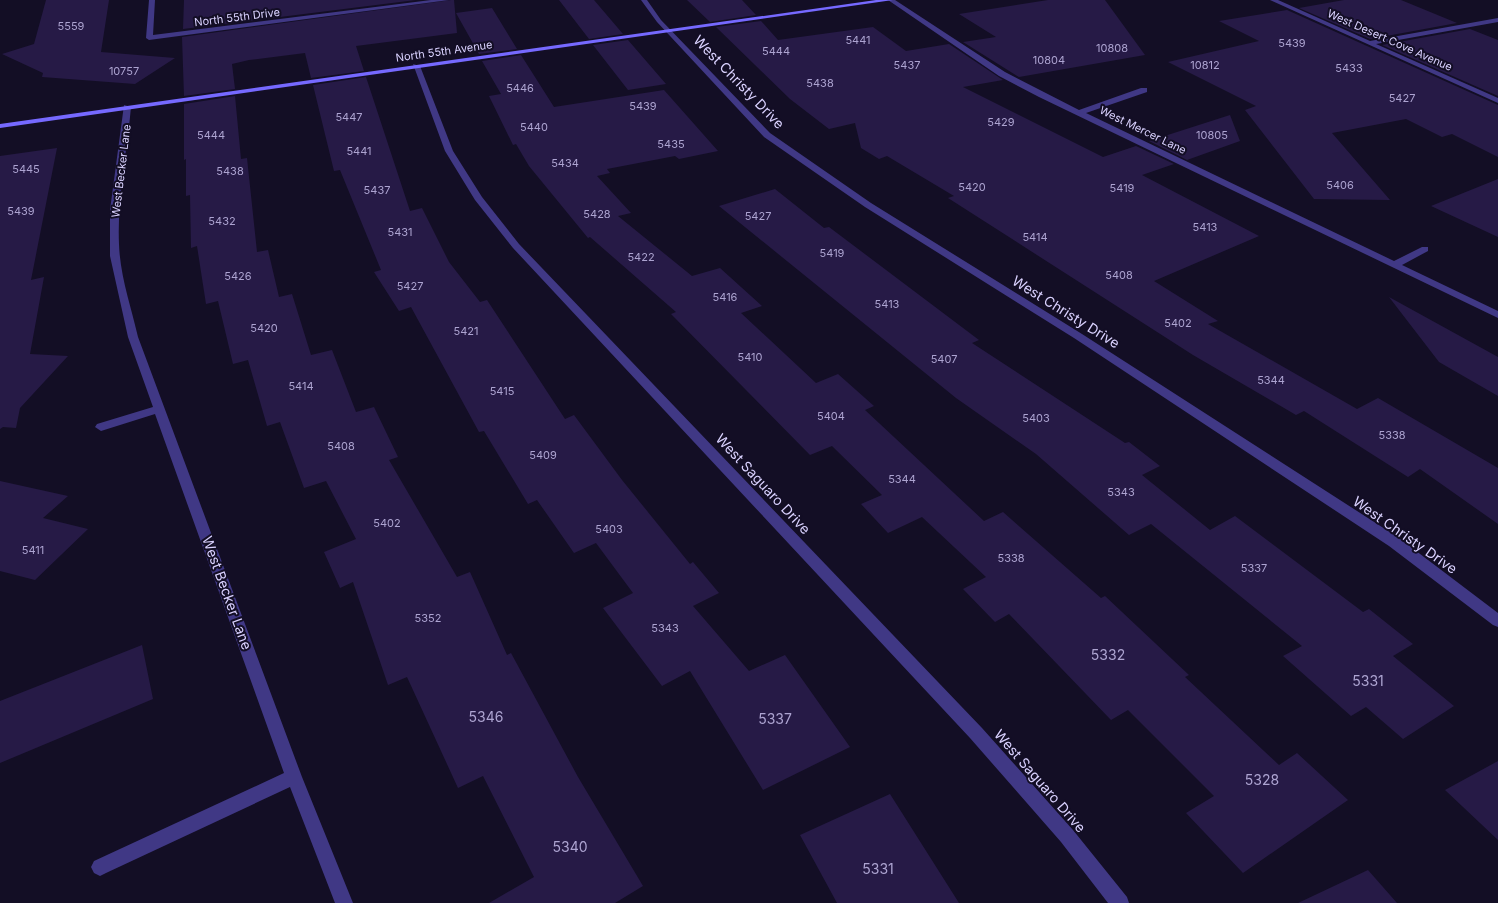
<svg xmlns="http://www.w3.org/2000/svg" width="1498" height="903" font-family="Inter,sans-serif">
<rect width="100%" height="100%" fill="#130e25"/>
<path fill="#261a46" d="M46 0H109L101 52 175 58 135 84 42 77 43 73 2 54 34 44Z
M184 0H416L183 29Z
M451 0H454L457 33 356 46 364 71 311 78 305 53 249 60 232 64 235 89 184 96 182 37Z
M559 0H594L623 34 589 39Z
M687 0H742L756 15 710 22Z
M1048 0H1105L1145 55 1019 77 963 42 996 37 959 14Z
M1344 0H1401L1457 23 1370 39 1299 8Z
M492 8 517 49 479 54 456 13Z
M1287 10 1498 105V157L1452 134 1442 137 1406 119 1332 133 1390 200 1314 199 1245 110 1256 106 1168 62 1259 41 1219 21Z
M761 21 778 40 873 27 906 51 949 44 1003 80 963 87 1103 157 1136 146 1174 164 1142 175 1259 236 1154 281 1218 321 1208 324 1357 409 1378 398 1498 468V524L1420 469 1408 477 1304 411 1296 415 1193 355 948 198 954 196 887 156 879 159 861 148 855 123 829 129 790 99 716 27Z
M1470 29 1498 40V96L1382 45Z
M628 40 666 84 628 90 593 45Z
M521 55 554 107 664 90 718 151 679 159 675 156 607 169 610 173 597 176 631 213 618 216 692 276 720 268 762 306 741 313 816 383 838 374 874 406 865 410 984 521 1003 512 1101 598 1105 596 1189 675 1185 677 1279 765 1297 753 1348 800 1243 873 1186 813 1214 796 1128 710 1111 720 1009 614 995 622 963 589 986 577 922 517 888 533 861 504 882 495 832 446 810 455 671 314 676 312 590 237 588 238 529 166 516 144 513 145 489 96 501 94 482 61Z
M366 77 410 211 422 208 449 262 480 302 487 300 565 419 574 415 622 480 690 564 693 562 719 593 693 606 749 671 785 655 850 747 763 790 690 671 662 686 603 608 633 593 596 543 574 553 537 500 528 504 484 431 479 432 411 307 399 311 374 272 381 270 340 170 334 171 313 85Z
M235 96 241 159 247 158 257 252 268 250 279 297 292 294 311 355 332 350 356 412 374 407 398 457 389 460 457 577 470 572 507 655 511 653 578 777 643 886 615 903H489L534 877 483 776 458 788 407 677 388 685 353 582 340 588 324 552 356 539 326 481 304 488 280 422 267 426 248 360 233 364 218 301 206 304 197 246 191 248 190 195 186 196V159L184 160V104Z
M1230 115 1240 141 1187 160 1149 141Z
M57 148 31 280 44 277 30 354 68 356 20 408 16 428 3 427 0 429V156Z
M1498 179V237L1431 206Z
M775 189 824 228 829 227 979 340 972 343 1125 443 1129 442 1160 466 1142 475 1210 530 1235 516 1363 612 1369 609 1413 644 1393 656 1454 706 1403 739 1366 707 1351 716 1283 656 1302 646 1151 524 1129 535 1036 454 956 398 719 206Z
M1389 297 1498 357V396L1439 362Z
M0 481 68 496 43 518 88 529 35 580 0 571Z
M142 645 153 699 0 763V701Z
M1498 761V840L1445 790Z
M890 794 959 903H837L800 835Z
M1368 870 1397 903H1298Z"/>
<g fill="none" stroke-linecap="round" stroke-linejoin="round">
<path fill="#403885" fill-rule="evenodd" d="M149 0H155L153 35 431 0H449L149 40 146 38Z
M641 0H647L661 20 770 133 871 203 1082 334 1399 538 1498 613V627L1493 625 1389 546 1074 338 865 207 764 137 657 22Z
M888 0H895L1005 72 1079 110 1141 88H1147V92L1086 113 1394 261 1422 247H1428V251L1402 265 1498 311V318L1039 97 999 76Z
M1270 0H1278L1370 41 1498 18V22L1376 44 1498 98V103Z
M413 64 420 66 453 151 482 197 519 244 982 728 1073 830 1127 897 1129 903H1108L1061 842 970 738 513 248 475 200 445 151Z
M124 105 131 107C127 153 117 198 119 244 120 276 131 306 138 337L302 777 353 903H335L290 787 106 873 100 876 94 873 91 867 94 861 284 773 155 414 101 431 95 427 97 424 153 407 128 337 110 256V210Z"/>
<path fill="#7669ff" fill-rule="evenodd" d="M876 0H893L0 128V124Z"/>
</g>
<g text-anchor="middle" stroke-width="4" stroke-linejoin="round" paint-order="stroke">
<g font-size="11" fill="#dad2ff" stroke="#130e25">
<text transform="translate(237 17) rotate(-7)" y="4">North 55th Drive</text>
<text transform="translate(1390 40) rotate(24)" y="4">West Desert Cove Avenue</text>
<text transform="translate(444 51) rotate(-8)" y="4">North 55th Avenue</text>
<text transform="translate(1143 130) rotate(26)" y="4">West Mercer Lane</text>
<text transform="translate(121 171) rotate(-83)" y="4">West Becker Lane</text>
</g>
<g font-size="11" fill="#ada4d1">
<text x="71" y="30">5559</text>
<text x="858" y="44">5441</text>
<text x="1292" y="47">5439</text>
<text x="1112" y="52">10808</text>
<text x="776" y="55">5444</text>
<text x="1049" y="64">10804</text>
<text x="907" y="69">5437</text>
<text x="1205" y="69">10812</text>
<text x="1349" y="72">5433</text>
<text x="124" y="75">10757</text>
<text x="820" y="87">5438</text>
<text x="520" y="92">5446</text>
<text x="1402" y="102">5427</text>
<text x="643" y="110">5439</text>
<text x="349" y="121">5447</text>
<text x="1001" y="126">5429</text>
<text x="534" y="131">5440</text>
<text x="211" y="139">5444</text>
<text x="1212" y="139">10805</text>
<text x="671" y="148">5435</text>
<text x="359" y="155">5441</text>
<text x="565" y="167">5434</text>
<text x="26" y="173">5445</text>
<text x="230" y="175">5438</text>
<text x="1340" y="189">5406</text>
<text x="972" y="191">5420</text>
<text x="1122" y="192">5419</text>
<text x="377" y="194">5437</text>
<text x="21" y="215">5439</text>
<text x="597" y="218">5428</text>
<text x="758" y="220">5427</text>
<text x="222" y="225">5432</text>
<text x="1205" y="231">5413</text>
<text x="400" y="236">5431</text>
<text x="1035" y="241">5414</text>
<text x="832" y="257">5419</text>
<text x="641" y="261">5422</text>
<text x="1119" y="279">5408</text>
<text x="238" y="280">5426</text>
<text x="410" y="290">5427</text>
<text x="725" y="301">5416</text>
<text x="887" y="308">5413</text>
<text x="1178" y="327">5402</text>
<text x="264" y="332">5420</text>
<text x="466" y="335">5421</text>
<text x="750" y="361">5410</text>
<text x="944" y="363">5407</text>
<text x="1271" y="384">5344</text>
<text x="301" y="390">5414</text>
<text x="502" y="395">5415</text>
<text x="831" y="420">5404</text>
<text x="1036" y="422">5403</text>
<text x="1392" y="439">5338</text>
<text x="341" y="450">5408</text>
<text x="543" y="459">5409</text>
<text x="902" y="483">5344</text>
<text x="1121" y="496">5343</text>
<text x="387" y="527">5402</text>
<text x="609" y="533">5403</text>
<text x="33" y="554">5411</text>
<text x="1011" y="562">5338</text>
<text x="1254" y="572">5337</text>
<text x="428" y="622">5352</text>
<text x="665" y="632">5343</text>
</g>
<g font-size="14" fill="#dad2ff" stroke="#130e25">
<text transform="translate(739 82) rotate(46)" y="5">West Christy Drive</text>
<text transform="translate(1066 312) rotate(32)" y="5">West Christy Drive</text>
<text transform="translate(763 484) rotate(47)" y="5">West Saguaro Drive</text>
<text transform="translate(1405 535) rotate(35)" y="5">West Christy Drive</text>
<text transform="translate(227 593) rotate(70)" y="5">West Becker Lane</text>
<text transform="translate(1040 781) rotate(49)" y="5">West Saguaro Drive</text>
</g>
<g font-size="14" fill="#ada4d1">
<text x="1108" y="660">5332</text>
<text x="1368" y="686">5331</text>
<text x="486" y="722">5346</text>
<text x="775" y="724">5337</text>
<text x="1262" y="785">5328</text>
<text x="570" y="852">5340</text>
<text x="878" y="874">5331</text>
</g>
</g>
</svg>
